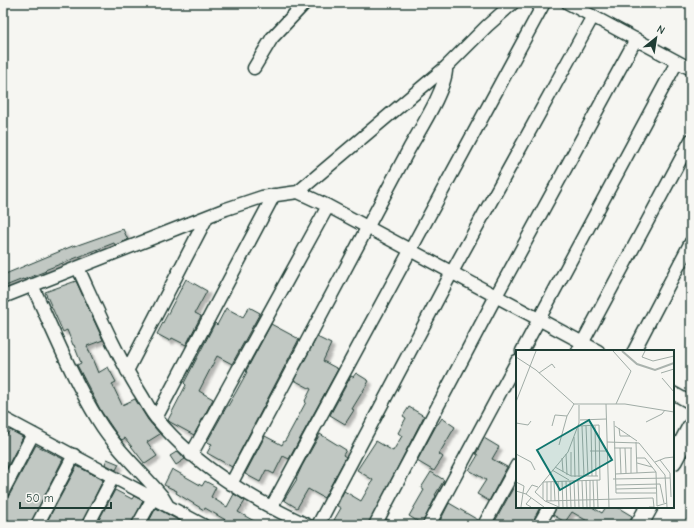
<svg xmlns="http://www.w3.org/2000/svg" width="694" height="528" font-family="'Comic Neue',sans-serif">
<defs>
<filter id="shadow"><feDropShadow dx="3.5" dy="3.5" stdDeviation="1" flood-color="#0004"/></filter>
</defs>
<rect width="100%" height="100%" fill="#f6f6f2"/>
<filter id="ink" filterUnits="userSpaceOnUse"><feTurbulence type="fractalNoise" baseFrequency=".025" numOctaves="2"/><feDisplacementMap in="SourceGraphic" scale="8" xChannelSelector="R" yChannelSelector="G"/><feConvolveMatrix kernelMatrix="1 2 1 2 8 2 1 2 1" color-interpolation-filters="sRGB"/></filter>
<g filter="url(#ink)">
<path fill="#c1c8c3" stroke="#1f3d34" filter="url(#shadow)" d="M123 229 128 240 115 245 114 243 45 270 46 271 23 280V279L3 287V275L75 245V246Z
M186 279 207 291 195 313 201 316 186 345 172 338 170 341 157 334Z
M76 281 103 340 87 346 98 373 108 367 116 382 112 384 122 405 135 399 148 420 160 434 147 442 157 456 145 464 125 438 122 440 118 436 101 411 77 365 81 363 74 345H73L67 330 63 332 45 292Z
M249 307 260 313 232 364 217 356 199 391 213 399 194 435 170 422 168 420 186 385 184 383 215 323 217 325 226 308 243 317Z
M271 324 299 339 232 467 207 453 212 444 207 442 227 406H228L236 392 247 372 246 371Z
M317 337 331 344 323 361 338 369 289 459 283 456 274 474 266 470 260 482 245 474 265 436 282 445 284 441H285L306 402 305 401 311 389 294 380Z
M356 373 369 381 352 409 354 410 345 424 330 415 351 376 353 377Z
M409 407 424 416 368 525H343L334 520 341 508 337 506 344 491 361 501 373 480 357 470 376 441 393 451 402 436 398 433 406 418 403 416Z
M442 418 455 427 439 454 443 457 434 471 417 461 437 424H438Z
M10 430 23 437 3 475V431L7 434Z
M320 434 346 450 343 455 346 457 324 498 308 489 297 508 284 500 297 479H296L302 466Z
M484 438 499 447 492 459 507 467 489 501 477 494 486 480 469 470 478 455 476 454Z
M36 445 63 459 30 525H3V498H7L10 494Z
M178 451 185 459 176 465 170 456Z
M107 459 119 464 116 470 105 464Z
M77 466 103 480 81 525H45Z
M172 469 202 486 205 481 216 487 211 497 227 507 234 494 245 501 238 512 261 525H234L205 508 204 510 176 493 177 491 164 485Z
M431 472 444 480 435 495 436 496 422 524 409 516 424 490 421 488Z
M517 481V507H540L531 525H493Z
M115 490 132 499 134 496 143 501 131 525H96Z
M449 503 478 520 477 525H438Z
M556 507H592L602 513 606 507H617L632 516 629 525H594L572 512 565 522 553 515Z
M156 508 187 525H147Z
M387 519 398 525H383Z"/>
<g fill="none" stroke-linecap="round" stroke-linejoin="round">
<defs>
<path id="street" d="M568 3 691 69
M254 68 272 38 305 3
M298 192 328 206 598 351
M78 268C97 309 115 352 139 391 145 400 150 411 157 419 197 467 251 499 307 525
M32 285C53 330 72 378 98 420 115 448 141 471 162 496L168 506
M3 297 226 209 262 197 298 192 446 67 487 26 513 3
M522 351 677 62
M578 351 691 140
M634 351 691 242
M127 371 207 217
M673 393 691 403
M3 418 203 525
M156 418 274 195
M191 455 328 206
M231 484C290 372 349 260 409 149 419 131 448 86 446 67
M3 491 33 434
M271 508 544 3
M37 525 74 455
M88 525 113 477
M138 525 153 498
M318 525 452 272 593 16
M375 525 496 296 636 39
M429 525 517 361
M484 525 517 465
M539 525 549 507"/>
<path id="secondary" d="M673 461 691 427
M639 525 649 507"/>
</defs>
<use href="#street" stroke="#1f3d34" stroke-width="15"/>
<use href="#secondary" stroke="#1f3d34" stroke-width="20"/>
<use href="#street" stroke="#f6f6f2" stroke-width="12"/>
<use href="#secondary" stroke="#f6f6f2" stroke-width="17"/>
</g>
</g>
<g transform="translate(516 350)">
<rect width="158" height="158" fill="#f6f6f2"/>
<path fill="none" stroke="#aab3ae" stroke-width="2" d="M106 1 121 14 139 20 158 13"/>
<path fill="none" stroke="#a0aca6" stroke-width="1" d="M97 1 115 21 100 54M129 1 126 7 137 11 158 6M0 7 20 20 58 54H109L158 62M23 23 36 14 39 18M145 23 158 19M146 28 158 42M0 52 20 1M90 54 93 157M64 70 90 69M98 71 100 143H140M130 72 146 64 149 60M0 73 12 75 15 71M36 76 39 65 51 66 58 54M62 76 63 127M66 76 68 126M70 76 72 126M75 76 76 126M79 76 80 126M99 76 121 91M103 78 104 86H114M58 87 59 127M91 92 123 93 149 125 151 157M120 92 121 123M43 95 51 66M98 98H116M104 98 105 124M109 98 110 123M115 98V123M74 101H91M55 102V126M0 104 15 112 19 120M50 104 51 125M46 108 47 122M120 108H129L140 122 141 156 151 153M144 110 154 123 155 147M139 112 149 108 158 107M121 113 136 117M39 117 55 126H82M36 120 53 130M99 124 140 122M97 129 154 128M70 130 71 157M74 130V157M77 130 78 157M81 130 82 157M42 131 43 157 29 151 19 142 52 102 63 73V55M46 131 47 157M50 131 51 157M54 131 55 157M58 131 59 157M62 131 63 157M66 131 67 157M0 132 8 136 5 157M31 132V151M35 132V151M38 132 39 151M100 135 144 134 148 153M100 139 140 138M0 141 10 144 28 157M10 144 16 135 22 137M27 149V132L84 130 83 75 62 76M30 151 137 148 138 157H133M15 157 10 154 15 148"/>
<path fill="#0f766e" fill-opacity="0.15" stroke="#0f766e" stroke-width="2" d="M73 70 96 110 44 140 21 100Z"/>
<rect width="158" height="158" fill="none" stroke="#1f3d34" stroke-width="2"/>
</g>
<rect width="694" height="528" fill="none" stroke="#f6f6f2" stroke-width="16"/>
<rect x="8" y="8" width="678" height="512" fill="none" stroke="#1f3d34" stroke-width="1.5" filter="url(#ink)"/>
<g transform="translate(656 38) rotate(30)" stroke="#f6f6f2" stroke-width="3" paint-order="stroke">
<path d="M0-3L7 15L0 10L-7 15Z" fill="#1f3d34"/>
<text y="-6" font-size="11" font-weight="bold" text-anchor="middle" fill="#1f3d34">N</text>
</g>
<path d="M20 502v6h91v-6" fill="none" stroke="#1f3d34" stroke-width="2"/>
<text x="26" y="502" font-size="12" fill="#1f3d34" stroke="#f6f6f2" stroke-width="3" paint-order="stroke">50 m</text>
</svg>
